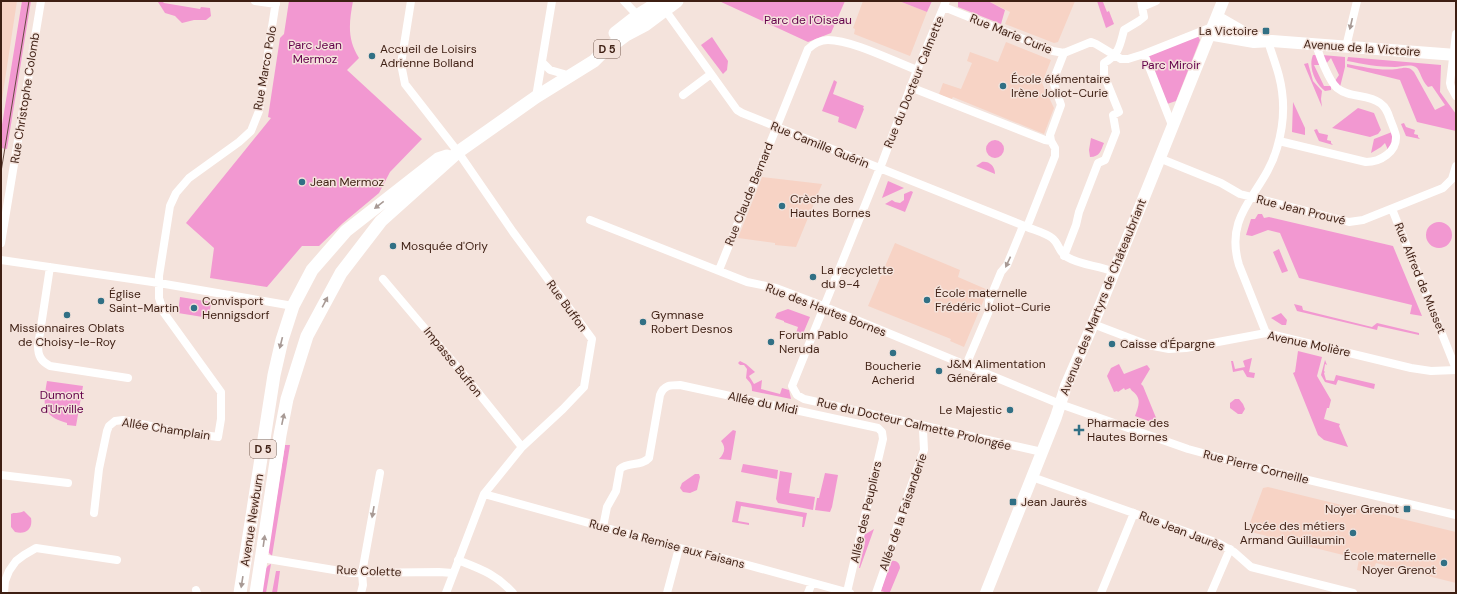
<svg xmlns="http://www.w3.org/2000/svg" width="1457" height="594" font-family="'DM Sans',sans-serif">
<rect width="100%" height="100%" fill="#f4e3dc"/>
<path fill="#f7d3c5" d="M1 1H17L1 106Z
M863 1H899L927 12 910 56 854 34 855 29 853 28Z
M988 1H1075L1058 42 1054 43 1005 24 1010 12Z
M1006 42 1051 60 1042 83 1054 108 1044 134 953 97 951 100 939 94 943 83 961 89 972 63 967 61 970 52 998 62Z
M762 177 822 184 796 247 775 245V243L738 238Z
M895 243 960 270 958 277 988 290 964 347 950 341 951 339 868 306Z
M1268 487 1362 510 1366 508 1369 511 1456 532V583L1376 563 1372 574 1357 570 1359 559 1247 531 1263 488Z"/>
<path fill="#f298d1" d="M22 1H31L7 149 1 148V131Z
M159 1H162L164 3 200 9 201 7 210 8 211 16 206 20H194L182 23 175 16 165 13 158 2Z
M289 1H353C349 23 347 39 359 58L347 70 422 139 390 172 379 193 343 223 319 246H302L267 287 210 278 214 248 186 223 271 118 268 117 280 38 284 34Z
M719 1H845L831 33 808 42Z
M899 1H932L927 12Z
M958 1H988L1005 10 1001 24 958 7Z
M1097 1H1105L1103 2 1107 12 1109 11 1114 24 1106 28Z
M1198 36 1200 40 1176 101 1167 104 1148 54Z
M712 37 728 61 727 70 723 74 701 45Z
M1313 55H1316L1321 65H1314L1324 86H1331V90L1325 91C1315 83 1308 67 1313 55Z
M1322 55 1345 57V67L1340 87 1335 81 1339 75 1331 58 1326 64Z
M1348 57 1441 65 1440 92 1456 114V131L1417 122 1400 80 1347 67V64C1364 67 1380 71 1397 69 1404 68 1409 66 1414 72L1435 110 1445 105 1432 86 1428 87C1422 81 1420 71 1417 68 1411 63 1401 67 1395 67 1378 67 1363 64 1347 61Z
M1308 63 1313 81 1322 91 1321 99 1322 107 1304 64Z
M834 80 837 82 833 94 864 106 863 108 864 109 856 129 838 122 839 117 822 111Z
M1293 102 1305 128V135L1292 132Z
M1358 108 1374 113 1381 130 1378 134 1370 137 1332 128Z
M1404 123 1406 127 1415 130 1414 134 1418 135V137L1420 139 1406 136 1401 124Z
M1317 129 1319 133 1328 135 1327 140 1331 141V143L1333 145 1319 141 1314 130Z
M1392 132 1393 141 1388 150 1385 143 1381 147 1371 153 1374 139Z
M1091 138 1104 143C1101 150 1100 157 1090 157L1089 150Z
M986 149a9 9 0 1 1 18 0a9 9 0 1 1-18 0Z
M982 162C989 161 995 166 995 174L976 166Z
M888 181 904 188 882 198Z
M911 191 913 192 905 212 885 204 892 200 895 202 900 203 904 200V194Z
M1258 214H1262L1264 218 1269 217 1393 246 1422 316 1410 314 1412 305 1299 278 1280 233 1268 230 1252 236 1246 235 1251 219H1255Z
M1426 235a13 13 0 1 1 26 0a13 13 0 1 1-26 0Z
M1279 249 1288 271 1282 273 1273 252Z
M180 297 211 302 209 318 178 313Z
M1294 304 1302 306 1303 310 1372 327 1377 323 1419 333V335L1378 326 1377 330 1297 311Z
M788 309 810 317 802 336 796 333 798 327 784 322V321L775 318 777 313Z
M1281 313 1287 320 1286 325H1282L1271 318Z
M1298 351 1322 357 1317 376 1331 400 1329 408H1327L1324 419 1340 424 1339 426 1348 447 1324 440 1318 435 1293 373 1295 372Z
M1252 358 1249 372 1255 373 1254 378 1247 377 1243 370 1233 372 1231 361H1233L1235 369 1245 367 1243 361 1245 360Z
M1325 360 1327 365 1325 364 1324 371 1325 372 1324 373 1326 380 1334 381 1336 375 1375 384 1374 389 1338 380 1336 385 1325 382 1321 375Z
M740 361 746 364 755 372 749 376 754 384 762 380 761 389 780 394 782 388 789 390 791 399 752 391C752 383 750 383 746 378L747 369 744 365H740L738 363Z
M1119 364 1124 374 1147 365 1150 369 1141 384 1143 386 1159 425 1135 416C1137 410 1141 402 1137 396 1135 392 1132 392 1130 388L1125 390 1124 388 1118 392 1117 391 1114 392 1107 376 1111 368Z
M47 381 83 386 76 426 67 425V423C41 416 43 404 47 381Z
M1235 399H1239L1243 404 1245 409 1242 414H1238L1230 408V403Z
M733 430 736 431 731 460 719 459C725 453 726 447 721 441Z
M285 445H290L272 556 268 552Z
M743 464 778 470 777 479 741 472Z
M780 471 792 473 789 493 815 497 813 510 778 503 776 499Z
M825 473 838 475 832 507 830 512 815 510 817 498H819Z
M695 474H699L700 477 697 490 690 493 683 492 680 488 682 483Z
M736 501 807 513 804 527H802L803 517 741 506 738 521 749 523V525L732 522Z
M24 511 31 518C33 529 26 535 15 532L11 527V514C14 512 18 514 24 511Z
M874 529 860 568H859L865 543 863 539 864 535Z
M892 561C896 560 900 563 900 568L890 592 888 593 881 591 889 563Z
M271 564 266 593H261C263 584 262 567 271 564Z
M276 571H280L277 593H272Z"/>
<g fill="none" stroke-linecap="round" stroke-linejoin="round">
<path stroke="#fff" stroke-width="8" d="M255 1 276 4
M411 1 401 64 405 84 458 152 513 232 592 339 584 387 563 409 522 447 484 494 446 593
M624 1 640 18
M946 1 917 70 882 163 792 386 797 395 804 399 1042 452
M663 7 737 110 742 113 1027 227
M944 7 1053 51 1064 53 1091 42 1096 44 1121 59H1128L1144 54
M1142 7 1156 1
M1456 34 1450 83 1451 87 1456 96
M1346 47 1357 1
M1064 53 1053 81 1061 105 1050 135 1051 141 1055 148V156L1027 227C1034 230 1046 233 1052 238 1059 243 1059 253 1067 257 1082 266 1099 265 1114 272
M542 62 550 70 564 74
M910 87 1045 140 1051 141
M683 95 711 74
M536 97 552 1
M1172 125 1144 54 1212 27
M1279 141 1366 162C1380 162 1397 152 1396 136 1395 131 1392 124 1390 119 1388 113 1386 107 1380 103 1368 94 1349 98 1337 88 1329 81 1319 55 1316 44
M1159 158 1221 183 1240 194 1349 222 1363 220 1443 188 1452 179 1456 166
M1392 209 1456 369
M590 220 747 282 776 288 813 302 1060 404 1188 449 1258 468 1456 515
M1 243 41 1
M1064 256 1076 225 1079 212 1098 163 1105 160 1116 132 1113 115 1119 112 1104 75V63C1119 55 1120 45 1124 30L1139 21 1144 17 1141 1
M1 260 159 283 293 306
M50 267 38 346C38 356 41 361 50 366L128 378
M719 270 808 49C813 44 821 40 828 40 852 40 893 61 917 70
M383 279 460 370 522 447
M1093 324 1148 345 1169 349 1186 348 1266 333 1411 368 1431 371 1456 370
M1266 333 1239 265C1223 212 1264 194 1277 148 1284 125 1285 99 1279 76 1276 64 1271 52 1268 41
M966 365 989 311V301L1001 272 1007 265 1023 226
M1 475 68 483
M1032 477 1218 543 1234 552 1251 567 1353 593
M484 494 679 548 722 558 850 593
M94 513 99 469 107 431 109 426 115 421 123 420 173 431 218 437 221 419V392L164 313 159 298V276L170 206 176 193 189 178 239 142 251 131 259 111 276 1
M603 527 607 507 616 491 620 469C628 461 641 467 649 458L660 395C664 385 670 385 680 385L878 428 882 432 883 439 847 592
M262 558 352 573 439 572 453 573
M458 560C481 569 496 574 513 593
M196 590 197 593
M4 593 5 581 9 571 16 561 24 555 36 548 117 560
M361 593 363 585 362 573 380 473
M667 593 679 548
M808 593 812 583
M876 593 889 556 898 523 924 450 923 430
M1101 593 1134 513
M1211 593 1230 549"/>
<path stroke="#fff" stroke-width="12" d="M1217 17 1243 32 1258 38
M1208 34 1254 42 1272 41 1456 55
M986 593 1056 417 1066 386 1093 324 1223 1"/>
<path stroke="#fff" stroke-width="13" d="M615 33 638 15 661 1
M240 593 274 375 282 340 293 306 312 270 346 231 438 159 447 156
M256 593 280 435 287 399 307 336 341 273 381 221 458 152 536 97 594 61 603 52 626 35 645 25 677 1"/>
<path stroke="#674b40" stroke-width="1" d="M1 172 29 1"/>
</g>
<defs><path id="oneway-solid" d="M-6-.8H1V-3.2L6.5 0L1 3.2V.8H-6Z"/></defs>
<g fill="#a89a95">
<use href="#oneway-solid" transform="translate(1351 24) rotate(103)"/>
<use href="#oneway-solid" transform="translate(379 205) rotate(142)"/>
<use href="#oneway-solid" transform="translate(1008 262) rotate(115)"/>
<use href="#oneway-solid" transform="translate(325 302) rotate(-62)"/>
<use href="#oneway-solid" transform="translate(281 343) rotate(104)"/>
<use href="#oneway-solid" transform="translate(283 419) rotate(-78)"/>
<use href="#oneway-solid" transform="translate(373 512) rotate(100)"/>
<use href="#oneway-solid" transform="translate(264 541) rotate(-82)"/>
<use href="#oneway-solid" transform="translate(242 582) rotate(99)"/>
</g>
<g fill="#317085" stroke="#f4e3dc" stroke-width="1.5">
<rect x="1262" y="27" width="8" height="8" rx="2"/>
<circle cx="372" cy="56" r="4"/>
<circle cx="1003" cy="86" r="4"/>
<circle cx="302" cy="182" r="4"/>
<circle cx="782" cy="206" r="4"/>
<circle cx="393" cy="246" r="4"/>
<circle cx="813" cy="277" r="4"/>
<circle cx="927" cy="300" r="4"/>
<circle cx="101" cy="301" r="4"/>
<circle cx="194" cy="308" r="4"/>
<circle cx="67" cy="315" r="4"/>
<circle cx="643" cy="322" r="4"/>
<circle cx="771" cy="342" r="4"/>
<circle cx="1112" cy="344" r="4"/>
<circle cx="893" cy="353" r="4"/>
<circle cx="939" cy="371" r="4"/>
<circle cx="1010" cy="410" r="4"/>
<path d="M1077 424h4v4h4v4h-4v4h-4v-4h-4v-4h4z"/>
<rect x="1009" y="498" width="8" height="8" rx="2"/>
<rect x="1403" y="505" width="8" height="8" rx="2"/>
<circle cx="1353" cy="533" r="4"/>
<circle cx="1444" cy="563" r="4"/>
</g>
<g text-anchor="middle" stroke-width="3" stroke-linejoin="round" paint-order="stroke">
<g fill="#f4e3dc" stroke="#755a4f" stroke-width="1">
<rect x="594" y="40" width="26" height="18" rx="3"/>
<rect x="250" y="440" width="26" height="18" rx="3"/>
</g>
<g font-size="11" font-weight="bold" fill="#3e1f13">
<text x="607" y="53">D 5</text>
<text x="263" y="453">D 5</text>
</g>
<g font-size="12" fill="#63004a" stroke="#f4e3dc">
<text x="808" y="24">Parc de l'Oiseau</text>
<text x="315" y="49">Parc Jean<tspan x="315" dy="14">Mermoz</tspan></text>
<text x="1171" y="69">Parc Miroir</text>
<text x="62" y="399">Dumont<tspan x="62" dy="14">d'Urville</tspan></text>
</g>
<g font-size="12" fill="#3e1f13" stroke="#f4e3dc" text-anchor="start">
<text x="1258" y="35" text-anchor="end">La Victoire</text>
<text x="380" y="53">Accueil de Loisirs<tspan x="380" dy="14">Adrienne Bolland</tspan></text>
<text x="1011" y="83">École élémentaire<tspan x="1011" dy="14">Irène Joliot-Curie</tspan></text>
<text x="310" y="186">Jean Mermoz</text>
<text x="790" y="203">Crèche des<tspan x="790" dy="14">Hautes Bornes</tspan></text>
<text x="401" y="250">Mosquée d'Orly</text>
<text x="821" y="274">La recyclette<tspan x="821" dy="14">du 9-4</tspan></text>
<text x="935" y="297">École maternelle<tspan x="935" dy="14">Frédéric Joliot-Curie</tspan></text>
<text x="109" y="298">Église<tspan x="109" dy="14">Saint-Martin</tspan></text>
<text x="202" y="305">Convisport<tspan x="202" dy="14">Hennigsdorf</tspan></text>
<text x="651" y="319">Gymnase<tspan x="651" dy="14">Robert Desnos</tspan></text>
<text x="67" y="332" text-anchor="middle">Missionnaires Oblats<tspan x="67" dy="14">de Choisy-le-Roy</tspan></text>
<text x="779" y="339">Forum Pablo<tspan x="779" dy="14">Neruda</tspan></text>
<text x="1120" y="348">Caisse d'Épargne</text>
<text x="947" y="368">J&amp;M Alimentation<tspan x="947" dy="14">Générale</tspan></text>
<text x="893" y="370" text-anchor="middle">Boucherie<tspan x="893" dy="14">Acherid</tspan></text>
<text x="1002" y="414" text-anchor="end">Le Majestic</text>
<text x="1087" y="427">Pharmacie des<tspan x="1087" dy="14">Hautes Bornes</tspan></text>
<text x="1021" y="506">Jean Jaurès</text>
<text x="1399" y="513" text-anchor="end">Noyer Grenot</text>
<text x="1345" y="530" text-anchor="end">Lycée des métiers<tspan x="1345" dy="14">Armand Guillaumin</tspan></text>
<text x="1436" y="560" text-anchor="end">École maternelle<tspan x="1436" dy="14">Noyer Grenot</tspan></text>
</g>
<g font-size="12" fill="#3e1f13" stroke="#f4e3dc">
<text transform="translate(1011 34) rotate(22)" y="4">Rue Marie Curie</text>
<text transform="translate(1362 48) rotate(4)" y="4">Avenue de la Victoire</text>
<text transform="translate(265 68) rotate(-80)" y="4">Rue Marco Polo</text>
<text transform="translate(914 82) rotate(-68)" y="4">Rue du Docteur Calmette</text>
<text transform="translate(25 98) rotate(-81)" y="4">Rue Christophe Colomb</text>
<text transform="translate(820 145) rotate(22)" y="4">Rue Camille Guérin</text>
<text transform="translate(749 194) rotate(-68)" y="4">Rue Claude Bernard</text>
<text transform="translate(1301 210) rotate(14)" y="4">Rue Jean Prouvé</text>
<text transform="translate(1420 278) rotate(68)" y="4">Rue Alfred de Musset</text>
<text transform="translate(1103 297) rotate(-68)" y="4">Avenue des Martyrs de Châteaubriant</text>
<text transform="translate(567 306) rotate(54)" y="4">Rue Buffon</text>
<text transform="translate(826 310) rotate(21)" y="4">Rue des Hautes Bornes</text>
<text transform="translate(1309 344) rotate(12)" y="4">Avenue Molière</text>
<text transform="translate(453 362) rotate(51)" y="4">Impasse Buffon</text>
<text transform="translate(763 403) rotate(12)" y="4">Allée du Midi</text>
<text transform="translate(914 424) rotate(13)" y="4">Rue du Docteur Calmette Prolongée</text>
<text transform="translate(166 429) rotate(9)" y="4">Allée Champlain</text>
<text transform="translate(1256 467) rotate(14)" y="4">Rue Pierre Corneille</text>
<text transform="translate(866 512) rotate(-77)" y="4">Allée des Peupliers</text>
<text transform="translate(903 512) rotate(-71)" y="4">Allée de la Faisanderie</text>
<text transform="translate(252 520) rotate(-81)" y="4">Avenue Newburn</text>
<text transform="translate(1182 531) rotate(21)" y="4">Rue Jean Jaurès</text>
<text transform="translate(667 544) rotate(15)" y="4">Rue de la Remise aux Faisans</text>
<text transform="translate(369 571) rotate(2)" y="4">Rue Colette</text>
</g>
</g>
<rect width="1457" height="594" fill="none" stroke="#3e1f13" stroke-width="4"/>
</svg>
